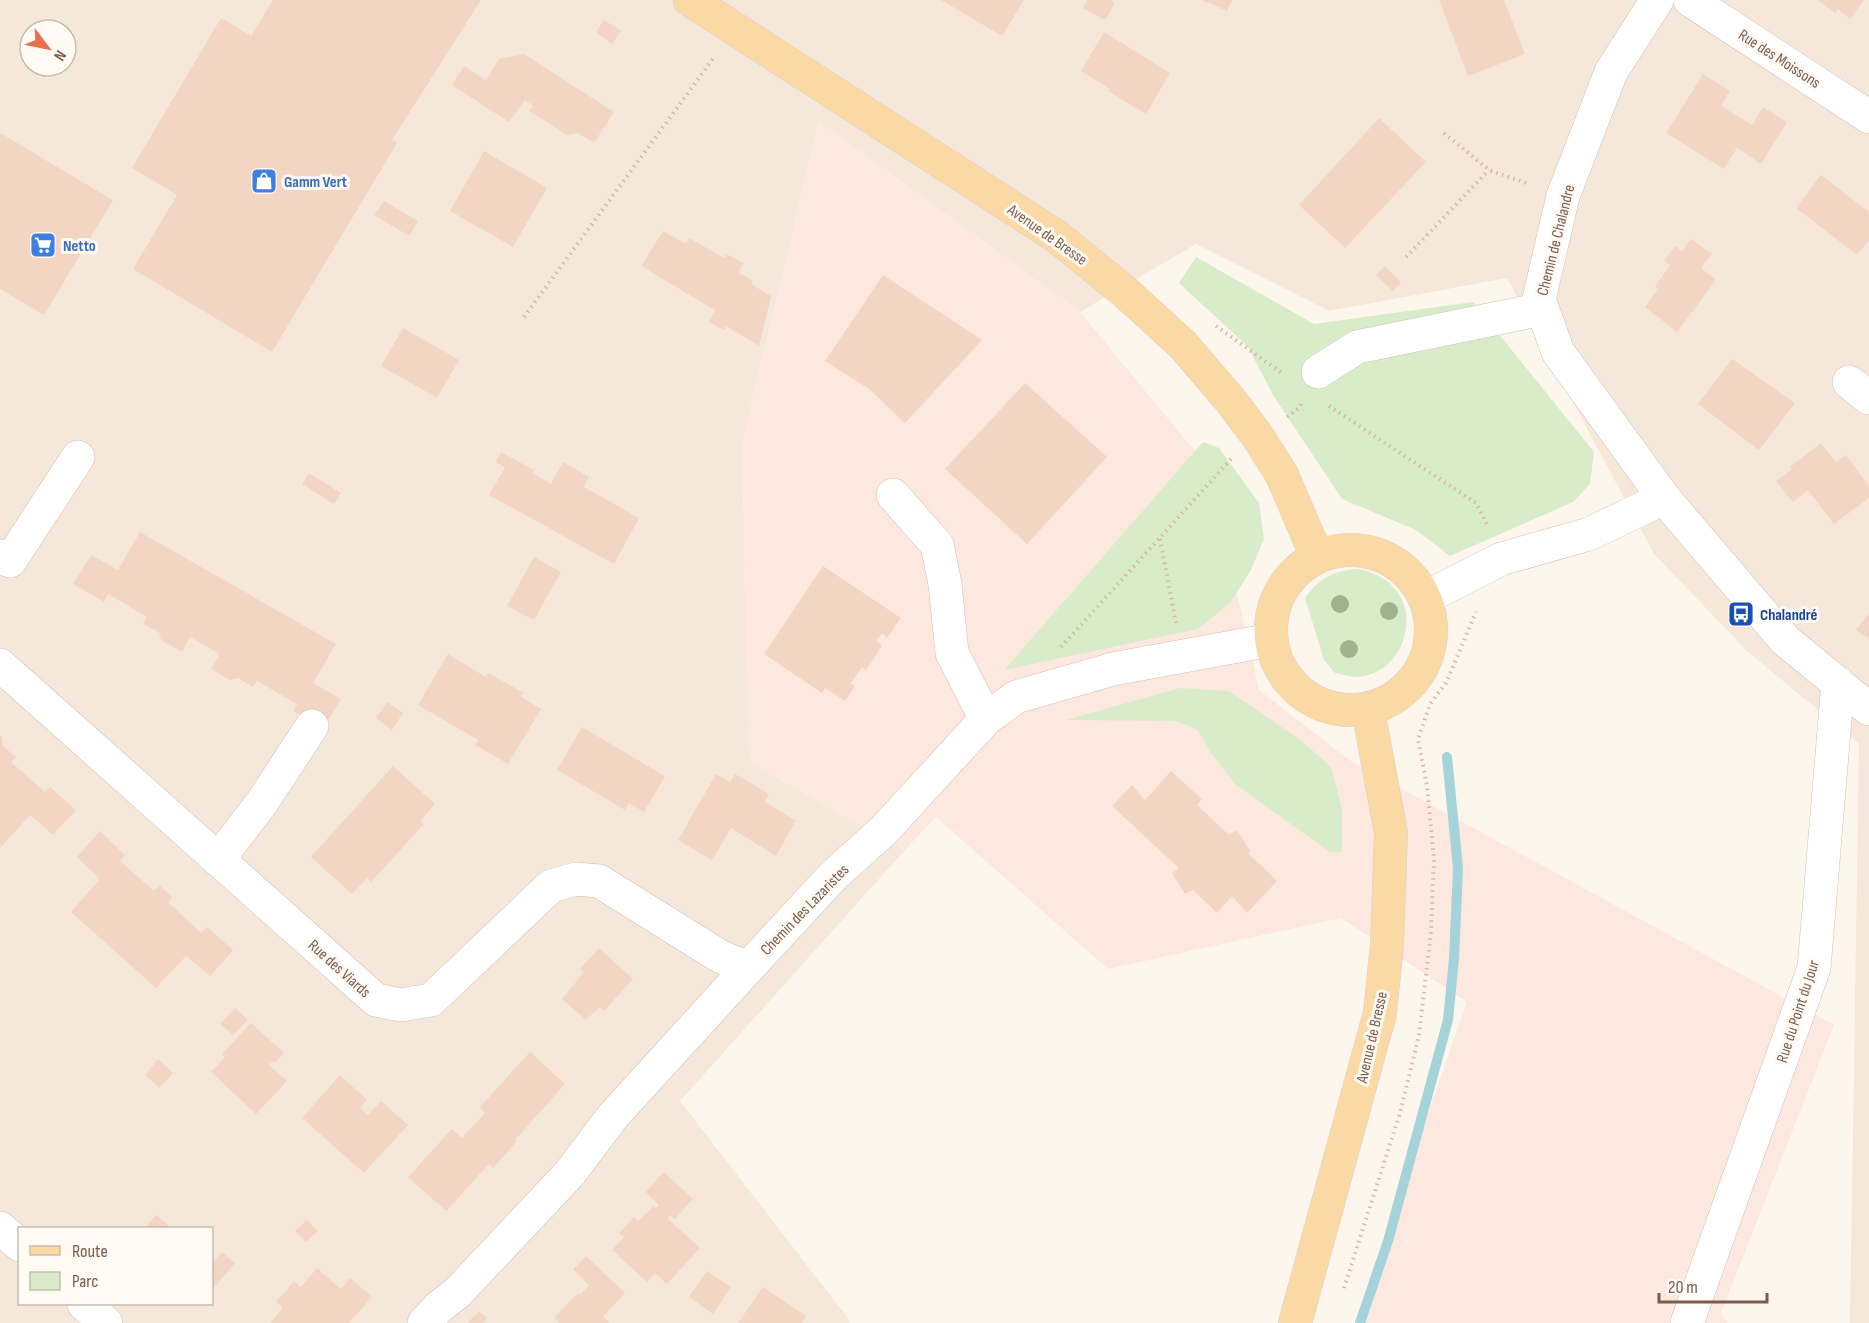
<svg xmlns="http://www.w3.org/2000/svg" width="1869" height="1323" font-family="'Sofia Sans Condensed',sans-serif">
<rect width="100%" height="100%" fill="#fdf6ec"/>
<path fill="#f5e8da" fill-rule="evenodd" d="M0 0H1869V1323H1850L1859 744 1747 651 1654 554 1507 278 1329 311 1196 244 1080 312 819 122 742 444 750 762 905 850 680 1101 850 1321 849 1323H0ZM30 30H66V66H30ZM20 1228H212V1304H20Z"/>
<path fill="#fde8e0" d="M819 122 1080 312 1208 467 1259 690 1349 760 1834 1025 1721 1313 1728 1323H1355L1467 1002 1341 918 1108 969 936 817 905 850 750 762 742 444Z"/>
<path fill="#d8ecc9" d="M1196 257 1314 324 1473 302 1594 452 1590 484 1573 502 1450 556 1416 530 1342 499 1273 395 1248 347 1179 283Z
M1203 442 1219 448 1259 503 1264 539 1251 570 1230 603 1198 629 1004 670Z
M1359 569C1370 572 1379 575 1388 582 1424 610 1404 674 1358 677 1351 677 1342 674 1335 673L1324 660 1305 598C1319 578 1335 570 1359 569Z
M1180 688 1229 691 1302 741 1331 767 1342 809V852H1330L1236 785 1211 753 1198 730 1176 721 1066 720Z"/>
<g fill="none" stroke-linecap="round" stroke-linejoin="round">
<path stroke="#a5d3da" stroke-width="10" d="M1360 1323 1388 1241 1448 1020 1454 959 1458 868 1447 757"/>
</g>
<path fill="#f3d5c3" d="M273 0H481L392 140 397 143 272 352 133 269 177 195 132 168 221 18 251 36Z
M941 0H1024L1002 36Z
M1087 0H1111L1115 3 1105 20 1083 8Z
M1202 0H1232L1227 11Z
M1439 0H1504L1525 54 1468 76Z
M1818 0H1864L1850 19 1838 9 1835 13Z
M604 20 621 31 612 44 596 32Z
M1104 32 1170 73 1146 114 1108 91 1110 89 1081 71Z
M524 54 614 112 594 143 578 133 567 135 529 111 533 106 525 100 509 122 452 85 464 66 486 80 499 59Z
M1703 74 1730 91 1721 106 1752 125 1763 107 1787 122 1761 164 1737 148 1724 169 1666 133Z
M1379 118 1426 162 1345 248 1299 205Z
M0 133 113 200 44 315 0 289Z
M484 151 547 188 513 247 450 211Z
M1821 175 1869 212V240L1857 255 1796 208Z
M384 201 418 221 409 236 374 215Z
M663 231 686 244 689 238 724 258 726 254 744 263 738 272 753 281 751 284 771 296 759 346 726 326 724 330 709 322 715 310 641 266Z
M1691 239 1712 254 1701 268 1716 280 1677 332 1645 307 1658 289 1655 287 1670 265 1664 261 1675 246 1682 251Z
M1385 266 1401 282 1393 291 1376 275Z
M883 275 982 340 905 423 869 389 825 361Z
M403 328 459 360 437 398 381 366Z
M1732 359 1795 403 1759 450 1698 404Z
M1025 383 1107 457 1027 544 945 469Z
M1821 443 1836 462 1846 455 1869 486V498L1834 524 1808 490 1793 502 1776 481 1792 469 1790 467Z
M501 452 534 470 532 473 551 484 563 462 589 477 584 487 639 518 614 564 489 495 505 467 496 462Z
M309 473 341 493 334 504 302 484Z
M140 532 336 644 313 683 341 699 324 728 293 711 297 704 257 681 253 687 238 678 230 680 211 669 220 654 190 637 182 652 161 640 159 632 143 624 147 617 108 594 104 602 73 584 91 555 118 570Z
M534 557 561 572 534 620 507 606Z
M823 566 901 618 887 638 882 633 876 641 882 646 866 670 862 667 851 683 855 686 845 701 825 688 822 693 764 654Z
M1869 613V639L1856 630Z
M448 654 486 677 488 673 524 693 521 697 541 709 508 764 475 745 478 740 418 705Z
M387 702 403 713 392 730 376 718Z
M582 727 665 776 644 812 629 803 625 810 557 770Z
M0 735 2 737 3 746 16 757 11 762 45 792 50 787 76 810 53 835 30 815 0 848Z
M393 766 435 804 420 821 424 824 371 882 367 878 352 894 311 857Z
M1171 771 1202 799 1197 805 1229 835 1237 830 1251 852 1248 853 1277 881 1247 913 1232 896 1217 913 1193 890 1185 894 1172 873 1179 868 1112 806 1132 785 1145 800Z
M716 774 730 782 735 774 769 794 765 802 796 821 776 856 731 828 712 860 678 840Z
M100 831 125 855 120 861 154 891 160 886 172 897 168 902 201 933 207 927 233 950 210 976 186 956 156 988 71 912 100 879 77 857Z
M599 948 633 979 604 1011 599 1007 586 1020 562 999 584 972 580 969Z
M235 1008 248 1020 233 1035 220 1024Z
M251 1023 284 1053 275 1063 273 1061 269 1065 287 1081 256 1114 211 1072 225 1057 222 1054Z
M530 1052 565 1084 515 1140 517 1141 493 1168 489 1164 446 1211 408 1177 452 1129 462 1138 485 1113 480 1107Z
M158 1059 173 1073 160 1088 145 1075Z
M340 1075 367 1100 360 1108 368 1115 381 1101 408 1125 364 1173 302 1118Z
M664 1172 693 1199 675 1219 670 1215 667 1218 700 1248 667 1284 655 1273 647 1282 612 1250 624 1237 619 1233 634 1217 638 1221 654 1206 656 1208 659 1205 646 1192Z
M156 1215 172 1228H145Z
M307 1220 318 1231 306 1242 295 1231Z
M222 1252 235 1263 212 1290V1263Z
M586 1256 625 1293 603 1317 610 1323H560L554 1318 578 1293 580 1295 589 1285 573 1269Z
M317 1268 341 1289 350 1278 372 1297 349 1323H270L283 1307 276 1302 294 1281 301 1287Z
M707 1271 731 1287 713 1314 689 1297Z
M763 1287 806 1316 802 1323H738Z
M479 1311 487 1318 482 1323H467Z"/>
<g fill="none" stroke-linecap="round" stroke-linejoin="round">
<defs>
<path id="minor" d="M1657 0 1611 72 1563 196 1539 299 1558 352 1664 498 1785 640 1869 709
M1690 0 1869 117
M1318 372 1357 347 1542 309
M1849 382 1869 398
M893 495 937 545 945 584 952 653 986 719
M0 556 10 561 78 457
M1425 598 1501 559 1589 534 1664 498
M0 665 376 1000 401 1005 431 1000 551 886 576 879 599 881 721 957 748 968
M218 860 263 801 312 726
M0 1228 20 1245
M84 1304 106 1323
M424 1323 439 1307 457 1293 570 1173 613 1116 748 968 833 876 884 830 986 719 1016 697 1113 669 1271 640
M1687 1323 1814 968 1838 683"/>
<path id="major" d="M690 0 1056 236 1125 292 1183 345 1231 401 1258 437 1282 475 1317 557
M1271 630a80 80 0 1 1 160 0a80 80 0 1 1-160 0Z
M1295 1323 1380 1013 1387 944 1391 833 1368 710"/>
</defs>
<use href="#minor" stroke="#d1beb0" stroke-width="34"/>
<use href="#major" stroke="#dad1cd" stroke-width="34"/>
<path stroke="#d9b8a5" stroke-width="4" stroke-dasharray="1.5 4.5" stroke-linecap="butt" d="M1444 133 1489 170 1529 184
M1406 257 1489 170
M524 317 715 56
M1216 326 1283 374
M1329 406 1476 503 1488 526
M1287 417 1299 408 1303 401
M1160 539 1176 623
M1061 647 1231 459
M1344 1288 1400 1113 1419 1035 1431 932 1434 859 1427 786 1418 739 1430 704 1446 683 1476 612"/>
<use href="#minor" stroke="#fff" stroke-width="33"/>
<use href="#major" stroke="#fbd9a5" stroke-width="33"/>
</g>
<g fill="#a0b28e">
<circle cx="1340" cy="604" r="9"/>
<circle cx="1389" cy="611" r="9"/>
<circle cx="1349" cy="649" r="9"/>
</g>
<defs>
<symbol id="shop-square" viewBox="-11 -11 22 22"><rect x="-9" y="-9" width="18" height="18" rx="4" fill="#3f7fe0" stroke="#fffaf3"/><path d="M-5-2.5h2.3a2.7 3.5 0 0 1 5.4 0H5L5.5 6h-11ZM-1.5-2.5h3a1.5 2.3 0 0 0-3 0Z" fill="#fff"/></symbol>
<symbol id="supermarket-square" viewBox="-11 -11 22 22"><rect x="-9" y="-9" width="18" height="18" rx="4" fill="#3f7fe0" stroke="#fffaf3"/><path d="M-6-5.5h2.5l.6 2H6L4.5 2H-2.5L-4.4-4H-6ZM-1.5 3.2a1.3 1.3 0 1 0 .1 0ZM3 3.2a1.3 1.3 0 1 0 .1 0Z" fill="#fff"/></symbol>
<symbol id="bus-square" viewBox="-11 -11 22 22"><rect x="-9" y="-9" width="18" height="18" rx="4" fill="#1a4fb4" stroke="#fffaf3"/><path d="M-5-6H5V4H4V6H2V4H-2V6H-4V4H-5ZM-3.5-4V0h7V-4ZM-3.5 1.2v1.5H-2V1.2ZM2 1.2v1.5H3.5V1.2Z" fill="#fff"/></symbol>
</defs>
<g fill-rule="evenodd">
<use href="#shop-square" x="249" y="166" width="30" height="30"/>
<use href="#supermarket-square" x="28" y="230" width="30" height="30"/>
<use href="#bus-square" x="1726" y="599" width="30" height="30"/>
</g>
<g text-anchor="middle" stroke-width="6" stroke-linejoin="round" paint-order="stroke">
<g font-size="16" fill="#7a5c4d" stroke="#fffaf3">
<text transform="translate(1780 58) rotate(33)" y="6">Rue des Moissons</text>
<text transform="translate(1048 234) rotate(35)" y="6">Avenue de Bresse</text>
<text transform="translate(1555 240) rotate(-76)" y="6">Chemin de Chalandre</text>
<text transform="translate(804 909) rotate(-46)" y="6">Chemin des Lazaristes</text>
<text transform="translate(340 968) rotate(42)" y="6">Rue des Viards</text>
<text transform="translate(1797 1011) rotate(-72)" y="6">Rue du Point du Jour</text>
<text transform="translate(1371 1037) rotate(-77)" y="6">Avenue de Bresse</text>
</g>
<g font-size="16" font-weight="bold" fill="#366cbe" stroke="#fffaf3" text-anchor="start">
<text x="284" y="187">Gamm Vert</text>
<text x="63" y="251">Netto</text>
</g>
<g font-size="16" font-weight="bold" fill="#164399" stroke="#fffaf3" text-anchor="start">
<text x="1760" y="620">Chalandré</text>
</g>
</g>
<rect x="18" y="1227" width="195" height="78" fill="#fffaf3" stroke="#cabbb1" stroke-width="1.5"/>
<rect x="30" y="1246" width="30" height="9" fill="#fbd9a5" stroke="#cabbb1" stroke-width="1.5"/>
<text x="72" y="1257" font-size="18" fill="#7a5c4d">Route</text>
<rect x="30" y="1272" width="30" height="18" fill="#d8ecc9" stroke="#cabbb1" stroke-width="1.5"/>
<text x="72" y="1287" font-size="18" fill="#7a5c4d">Parc</text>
<g transform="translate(48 48) rotate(122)"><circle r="28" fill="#fffaf3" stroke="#cabbb1" stroke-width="1.5"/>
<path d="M0-4.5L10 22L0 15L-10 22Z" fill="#e76f51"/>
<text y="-9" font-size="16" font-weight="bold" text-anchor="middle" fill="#7a5c4d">N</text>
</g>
<path d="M1659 1293v9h108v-9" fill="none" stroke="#7a5c4d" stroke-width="3"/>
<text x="1668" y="1293" font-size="18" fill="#7a5c4d" stroke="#fffaf3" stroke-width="4.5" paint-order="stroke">20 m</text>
</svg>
